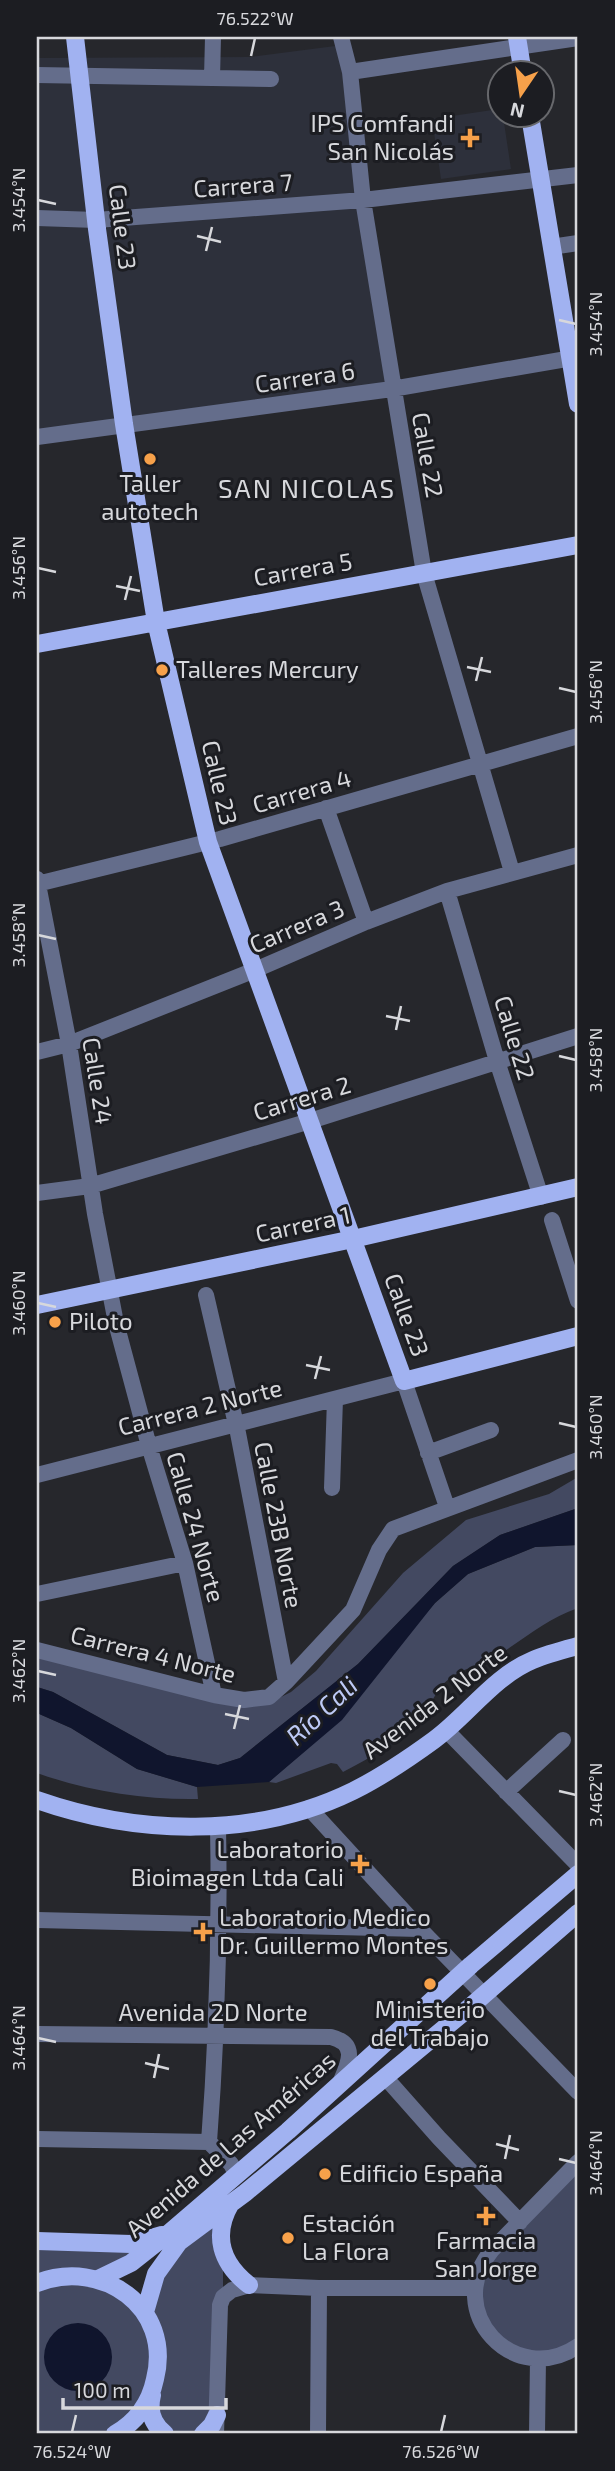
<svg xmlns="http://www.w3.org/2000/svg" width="615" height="2471" font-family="'Exo 2',sans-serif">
<rect width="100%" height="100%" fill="#26272c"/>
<path fill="#2d303b" d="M343 45 392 389 37 437V58L251 57Z
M499 109 500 116H503L511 169 441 179 432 119Z"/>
<path fill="#434961" d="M578 1477V1508L500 1535 453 1566 358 1664 240 1758 218 1765 167 1755 53 1692 37 1687V1656L212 1701 250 1707 273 1701 291 1692 316 1671 403 1573 466 1520 549 1494Z
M578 1545V1608C545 1619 520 1643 490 1660 477 1666 462 1669 450 1678 435 1689 431 1707 419 1721 399 1743 369 1758 343 1772L337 1764 331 1763 276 1783 269 1782 310 1746 435 1603 468 1574 535 1547Z
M37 1713 71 1728 137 1769 197 1787 198 1799C144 1800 88 1791 37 1773Z
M578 2162V2346L538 2359 487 2331 478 2271Z
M223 2221V2297L217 2415 203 2434H165L150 2412 115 2434H37V2241L169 2233 99 2279 145 2311 164 2260Z"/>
<path fill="#10152d" d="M578 1508V1545L535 1547 468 1574 435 1603 342 1720 269 1782 197 1787 137 1769 71 1728 37 1713V1687L53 1692 167 1755 218 1765 240 1758 358 1664 453 1566 500 1535Z
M44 2357a34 34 0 1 1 68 0a34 34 0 1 1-68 0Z"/>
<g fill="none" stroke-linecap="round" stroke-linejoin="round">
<path stroke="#646d8b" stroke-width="16" d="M341 37 350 72 363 200 424 573 512 872
M350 72 578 38
M37 75 271 79
M212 78 213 37
M37 218 96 220 363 200 578 175
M551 247 578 243
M37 437 392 389 578 357
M326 808 366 922
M37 879 69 1044 95 1214 116 1323 149 1446 185 1563 214 1695
M37 884 220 839 578 736
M447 891 497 1061 541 1197
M37 1052 69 1044 255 970 366 922 447 891 578 855
M37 1193 90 1186 310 1121 578 1036
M552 1220 578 1301
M206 1295 238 1433 286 1682
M428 1453 491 1430
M37 1475 404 1381 447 1507
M332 1488 335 1399
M37 1594 185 1563
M37 1650 214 1695 244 1700 269 1697 286 1682 353 1610 379 1550 393 1529 578 1460
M446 1730 578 1865
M506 1792 563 1740
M309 1808 420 1929 578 2092
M218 1826C220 1932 217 2036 209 2142L231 2164 236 2174
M37 1920 420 1929
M37 2034 331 2037C359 2044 348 2064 340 2083
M385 2077 439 2138 520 2222
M37 2139 209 2142
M578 2162 492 2250C441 2312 515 2389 578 2346
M216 2434 220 2305 223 2297 232 2290 249 2285 319 2288H474
M318 2434 319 2288
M537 2434 538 2359"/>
<path stroke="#a1b2f1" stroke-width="18" d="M75 37 97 229 124 424 156 622 208 842 404 1381 578 1336
M517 37 523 74
M530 116 578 404
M37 644 578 545
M37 1305 353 1239 578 1187
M37 1800C137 1835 255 1839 353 1791 381 1777 408 1759 434 1740 467 1716 494 1676 533 1660 547 1654 563 1650 578 1646
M231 2203C212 2235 221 2263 249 2285
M37 2241 131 2244 162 2235
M98 2279 131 2263 169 2233 288 2131 471 1965 578 1874
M37 2283C102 2258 173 2307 155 2379 150 2403 136 2422 115 2434
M145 2312 156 2274 179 2242 245 2193 470 2007 578 1913
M152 2395C148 2411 152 2424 165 2434
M203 2434 212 2425 217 2415"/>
</g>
<path fill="none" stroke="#d7d8dc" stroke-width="2.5" d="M251 56 255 38M38 200 56 204M197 236 221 242M206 251 212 227M559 320 576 324M38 568 56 572M116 586 140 591M125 600 131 576M467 667 491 672M476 681 482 657M559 688 576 692M38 935 56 939M386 1016 410 1021M396 1030 401 1006M559 1056 576 1060M38 1303 56 1307M306 1365 330 1370M315 1379 321 1356M559 1423 576 1427M38 1671 56 1675M225 1714 249 1719M234 1729 240 1705M559 1791 576 1795M38 2038 56 2042M145 2063 169 2069M154 2078 159 2054M496 2144 519 2150M505 2159 510 2135M559 2159 576 2163M72 2432 76 2415M441 2432 445 2415"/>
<g fill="#f7a14a" stroke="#1c1d22" stroke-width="2.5">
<path d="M466.5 127.5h7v7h7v7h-7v7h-7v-7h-7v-7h7z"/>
<circle cx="150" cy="459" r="7"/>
<circle cx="162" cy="670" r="7"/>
<circle cx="55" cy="1322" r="7"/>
<path d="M356.5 1853.5h7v7h7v7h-7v7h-7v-7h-7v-7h7z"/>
<path d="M199.5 1921.5h7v7h7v7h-7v7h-7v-7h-7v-7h7z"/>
<circle cx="430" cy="1984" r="7"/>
<circle cx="325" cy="2174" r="7"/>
<path d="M482.5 2205.5h7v7h7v7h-7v7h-7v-7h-7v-7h7z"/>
<circle cx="288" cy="2238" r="7"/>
</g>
<g text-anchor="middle" stroke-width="6" stroke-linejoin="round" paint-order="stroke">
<g font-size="24" fill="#d7d8dc" stroke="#1c1d22" text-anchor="start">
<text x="454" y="132" text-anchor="end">IPS Comfandi<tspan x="454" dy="28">San Nicolás</tspan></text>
<text x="150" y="492" text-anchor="middle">Taller<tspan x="150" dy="28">autotech</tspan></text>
<text x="176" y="678">Talleres Mercury</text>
<text x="69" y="1330">Piloto</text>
<text x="344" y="1858" text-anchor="end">Laboratorio<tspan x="344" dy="28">Bioimagen Ltda Cali</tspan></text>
<text x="219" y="1926">Laboratorio Medico<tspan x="219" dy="28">Dr. Guillermo Montes</tspan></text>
<text x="430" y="2018" text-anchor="middle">Ministerio<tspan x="430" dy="28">del Trabajo</tspan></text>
<text x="339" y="2182">Edificio España</text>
<text x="302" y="2232">Estación<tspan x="302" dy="28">La Flora</tspan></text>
<text x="486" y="2249" text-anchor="middle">Farmacia<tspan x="486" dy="28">San Jorge</tspan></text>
</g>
<g font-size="24" fill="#d7d8dc" stroke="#1c1d22">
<text transform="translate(243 186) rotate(-4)" y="8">Carrera 7</text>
<text transform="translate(122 227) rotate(83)" y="8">Calle 23</text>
<text transform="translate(305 378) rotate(-8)" y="8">Carrera 6</text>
<text transform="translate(427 455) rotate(80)" y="8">Calle 22</text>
<text transform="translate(303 570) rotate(-10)" y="8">Carrera 5</text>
<text transform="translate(219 783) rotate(77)" y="8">Calle 23</text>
<text transform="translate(302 792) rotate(-16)" y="8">Carrera 4</text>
<text transform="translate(297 927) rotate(-23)" y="8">Carrera 3</text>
<text transform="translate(514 1038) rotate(73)" y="8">Calle 22</text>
<text transform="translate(97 1081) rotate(81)" y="8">Calle 24</text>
<text transform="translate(302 1099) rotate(-17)" y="8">Carrera 2</text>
<text transform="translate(303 1225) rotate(-12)" y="8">Carrera 1</text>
<text transform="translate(406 1315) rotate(70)" y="8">Calle 23</text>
<text transform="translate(200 1408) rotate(-14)" y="8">Carrera 2 Norte</text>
<text transform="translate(278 1525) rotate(79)" y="8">Calle 23B Norte</text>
<text transform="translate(195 1527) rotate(74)" y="8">Calle 24 Norte</text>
<text transform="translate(153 1655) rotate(14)" y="8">Carrera 4 Norte</text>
<text transform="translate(435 1702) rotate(-37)" y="8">Avenida 2 Norte</text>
<text x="213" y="2021">Avenida 2D Norte</text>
<text transform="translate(231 2145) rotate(-41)" y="8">Avenida de Las Américas</text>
</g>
<g font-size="26" letter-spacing="2" fill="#d7d8dc" stroke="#1c1d22">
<text x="307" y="498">SAN NICOLAS</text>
</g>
<g font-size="26" font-style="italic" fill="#bdc9f5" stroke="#1c1d22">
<text transform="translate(322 1711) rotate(-43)" y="9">Río Cali</text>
</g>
</g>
<rect width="615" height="2471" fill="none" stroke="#1c1d22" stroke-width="77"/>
<g transform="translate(521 94) rotate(193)"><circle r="33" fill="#1c1d22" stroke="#67686c" stroke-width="2"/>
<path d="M0-5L12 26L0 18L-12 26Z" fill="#f7a14a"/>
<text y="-10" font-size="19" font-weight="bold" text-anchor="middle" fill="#d7d8dc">N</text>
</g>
<path d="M63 2398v10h163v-10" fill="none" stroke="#d7d8dc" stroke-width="3.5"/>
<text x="74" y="2398" font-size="21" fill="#d7d8dc" stroke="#1c1d22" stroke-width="5" paint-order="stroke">100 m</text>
<rect x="38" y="38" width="538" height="2394" fill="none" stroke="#d7d8dc" stroke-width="2.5"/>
<g font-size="18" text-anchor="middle" fill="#d7d8dc">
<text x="255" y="25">76.522°W</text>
<text transform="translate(19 200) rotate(-90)" y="6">3.454°N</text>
<text transform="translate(596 324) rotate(-90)" y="6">3.454°N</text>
<text transform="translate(19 568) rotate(-90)" y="6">3.456°N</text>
<text transform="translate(596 692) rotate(-90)" y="6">3.456°N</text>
<text transform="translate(19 935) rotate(-90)" y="6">3.458°N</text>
<text transform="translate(596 1060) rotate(-90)" y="6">3.458°N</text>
<text transform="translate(19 1303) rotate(-90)" y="6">3.460°N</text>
<text transform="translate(596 1427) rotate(-90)" y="6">3.460°N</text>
<text transform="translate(19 1671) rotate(-90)" y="6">3.462°N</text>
<text transform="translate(596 1795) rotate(-90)" y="6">3.462°N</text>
<text transform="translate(19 2038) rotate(-90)" y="6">3.464°N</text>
<text transform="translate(596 2163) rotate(-90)" y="6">3.464°N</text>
<text x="72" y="2458">76.524°W</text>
<text x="441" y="2458">76.526°W</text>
</g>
</svg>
